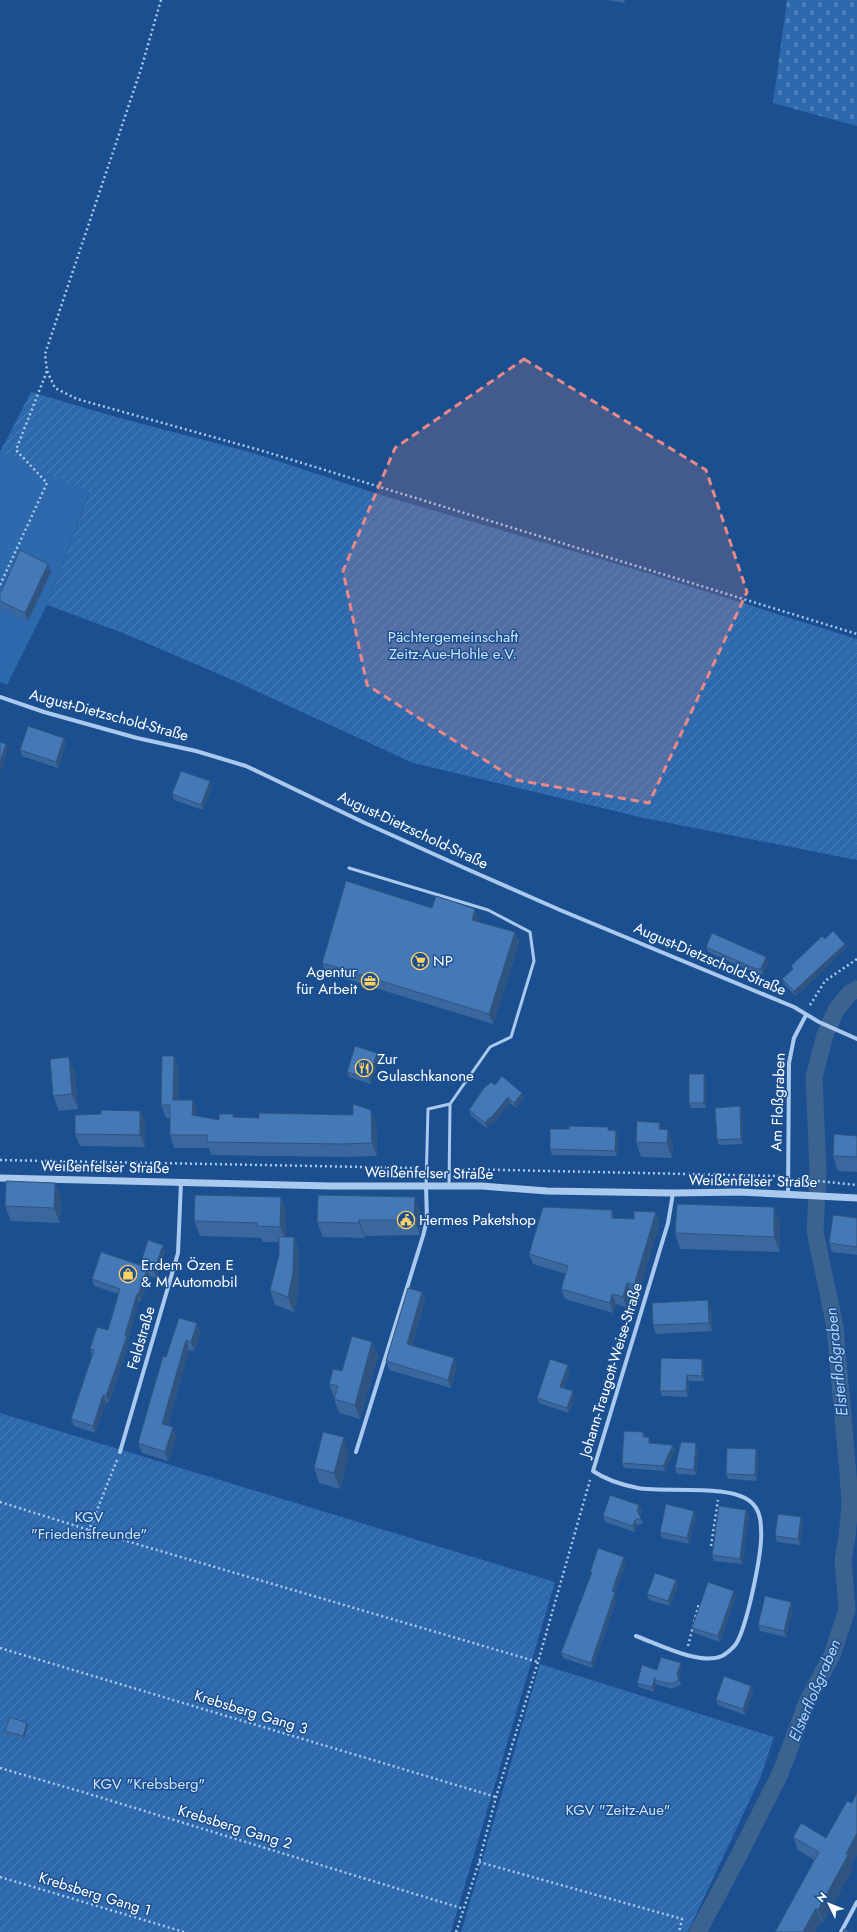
<svg xmlns="http://www.w3.org/2000/svg" width="857" height="1932" font-family="Jost,sans-serif">
<defs>
<pattern id="cemetery-stones" width="16" height="16" patternUnits="userSpaceOnUse"><rect width="16" height="16" fill="#2e69ad"/><path d="M2 7V4a2 2 0 0 1 4 0v3zM10 15v-3a2 2 0 0 1 4 0v3z" fill="#4d80b9"/></pattern>
<pattern id="garden-furrows" width="10" height="10" patternUnits="userSpaceOnUse"><rect width="10" height="10" fill="#2e69ad"/><path d="M-1 1l2-2M0 10L10 0M9 11l2-2" fill="none" stroke="#4d80b9"/></pattern>
</defs>
<rect width="100%" height="100%" fill="#1b4f8f"/>
<path fill="url(#cemetery-stones)" d="M787 0H857V126L773 103Z"/>
<path fill="url(#garden-furrows)" d="M31 392 116 417 250 452 384 496 634 569 857 639V860L644 818 413 763 228 678 123 633 47 605 89 493 0 452Z
M0 1413 555 1582 451 1932H0Z
M540 1664 774 1737 761 1776 688 1932H461Z"/>
<path fill="#2e69ad" d="M0 452 89 492 47 605 7 685 0 682Z"/>
<g fill="none" stroke-linecap="round" stroke-linejoin="round">
<path stroke="#3c6290" stroke-width="17" d="M698 1932 739 1855 780 1774 807 1702 832 1655 847 1610 843 1560 847 1537 850 1504 848 1474 835 1327 815 1231 818 1171 814 1077 825 1035 836 1010 850 993 857 989"/>
<path stroke="#a9c9ee" stroke-width="2.5" stroke-dasharray="2 3" stroke-linecap="butt" d="M161 0 141 69 45 354 47 371 55 388 77 399 263 451 857 634
M0 585 47 483 16 450 47 371
M810 1005 825 981 857 959
M0 1160 417 1168
M458 1169 779 1176
M798 1179 857 1185
M117 1460 89 1530 538 1662
M0 1502 89 1530
M711 1546 718 1500
M688 1646 699 1603
M0 1648 496 1797
M0 1768 86 1793 464 1909
M479 1862 682 1919 679 1932
M0 1877 184 1932
M456 1932 479 1862 496 1797 538 1662 590 1480"/>
<path stroke="#a9c9ee" stroke-width="3" d="M349 868 488 910 530 932 534 961 511 1037 490 1047 450 1104 449 1186
M426 1185 428 1109 450 1104"/>
<path stroke="#a9c9ee" stroke-width="4" d="M0 697 44 712 137 738 196 751 246 766 365 823 469 870 560 910 794 1007 819 1022 857 1039
M788 1194 789 1063 794 1038 806 1015
M120 1452 178 1253 181 1182
M356 1452 423 1236 427 1220 426 1186
M636 1636C658 1644 700 1666 722 1656 726 1654 733 1648 736 1644 747 1626 763 1551 761 1529 761 1521 759 1510 753 1504 734 1483 666 1493 638 1488 623 1485 606 1480 593 1471L668 1223 673 1193
M841 1932 857 1902"/>
<path stroke="#a9c9ee" stroke-width="7" d="M0 1178 330 1186H482L547 1191 673 1193 740 1192 857 1198"/>
</g>
<path fill="#3a679d" d="M607 0H625L624 3Z
M48 564 51 572 28 621 0 608V594Z
M64 738 66 744 58 768 22 756 20 750Z
M210 781 212 787 203 810 174 800 172 794Z
M432 908 479 920 478 922 515 932 519 943 493 1024 326 973 322 963Z
M825 939 845 944 846 948 796 996 784 984 782 979 792 970 791 966Z
M706 947 768 963 763 974H758L708 952Z
M174 1056 179 1069 178 1100H193L197 1113V1116L219 1120 233 1114 234 1117 376 1123 377 1156 347 1157 211 1155 209 1148H174L170 1135V1118H166L161 1105Z
M69 1057 75 1073 78 1109 59 1111 53 1096Z
M379 1058 371 1084 349 1077 347 1072Z
M704 1074 706 1080V1108H691L689 1103Z
M495 1085 522 1093 524 1098 516 1108 510 1103 493 1124 492 1122 487 1128 471 1116 469 1110Z
M740 1106 742 1112 743 1144 719 1145 717 1140Z
M140 1111 145 1123V1147L80 1146 75 1134 101 1114Z
M610 1130 618 1136 617 1156 552 1155 550 1149Z
M662 1130H668L673 1146 672 1158 641 1157 636 1142Z
M857 1136V1172L838 1171 833 1156Z
M55 1183 61 1198 60 1223 11 1221 5 1206Z
M281 1197 286 1212V1237H294L299 1252V1288L294 1312 275 1305 270 1290 279 1255V1242H263L261 1238 200 1236 194 1221Z
M774 1207 780 1222V1252L680 1249 675 1233Z
M612 1210 615 1218 660 1222 638 1295 631 1293 626 1307 616 1304 613 1313 565 1299 561 1289 566 1274 533 1264 529 1254Z
M421 1213 420 1235 365 1236V1238L323 1237 317 1222Z
M857 1218V1255L832 1252 829 1243Z
M163 1245 165 1252 156 1278 150 1276 141 1301H139L128 1339 129 1343 109 1403 106 1402 95 1433 74 1426 71 1419 92 1356 90 1349 108 1330 119 1294 94 1286 92 1279 140 1265Z
M422 1292 425 1300 412 1346 454 1358 457 1367 451 1388 389 1370 386 1361Z
M711 1309 712 1331 656 1334 653 1325Z
M197 1323 200 1333 194 1351 189 1350 168 1426 176 1437 168 1461 142 1453 138 1443 166 1357Z
M372 1342 378 1356 360 1419 339 1413 334 1399V1398L329 1384Z
M702 1359 704 1365V1381H689L688 1397 662 1396 660 1391Z
M568 1365 570 1370 564 1388 575 1397 569 1413 539 1403 537 1398Z
M643 1432 645 1437H649L651 1443 673 1445 675 1450 665 1471 624 1468 622 1463Z
M698 1449 696 1475 677 1474 675 1468Z
M756 1449 758 1455 757 1481 728 1479 726 1474Z
M349 1453 340 1489 319 1483 314 1468Z
M639 1505 642 1510 640 1516 643 1523 637 1525 635 1532 605 1522 603 1516Z
M694 1511 696 1516 689 1544 662 1538 660 1532Z
M749 1515 742 1564 714 1561 712 1555Z
M803 1522 800 1545 777 1542 775 1536Z
M626 1563 615 1593 617 1598 593 1668 563 1658 561 1653 591 1575 590 1572Z
M678 1585 670 1606 649 1600 647 1594Z
M736 1596 720 1642 694 1633 692 1628Z
M793 1608 786 1637 760 1631 758 1625Z
M681 1663 682 1667 679 1679 681 1685 672 1689 656 1684 654 1692 639 1687 637 1683 657 1670Z
M751 1686 753 1692 745 1715 718 1705 716 1700Z
M27 1723 28 1726 24 1739 6 1734 5 1731Z
M857 1792V1854L851 1864 853 1868 823 1923 821 1921 815 1932H775L814 1860 798 1850 793 1837 826 1838 852 1803Z"/>
<path fill="#305480" d="M48 564 51 572 28 621 25 613Z
M64 738 66 744 58 768 56 762Z
M6 744 8 749 1 772 0 770V762Z
M210 781 212 787 203 810 201 805Z
M475 909 479 920 476 931 472 920Z
M515 932 519 943 493 1024 489 1014Z
M845 944 846 948 796 996 794 991Z
M766 957 768 963 763 974 761 969Z
M377 1053 379 1058 371 1084 369 1079Z
M174 1056 179 1069 178 1113 173 1100Z
M69 1057 75 1073 78 1109 72 1094Z
M704 1074 706 1080V1108L704 1103Z
M522 1093 524 1098 516 1108 514 1103Z
M508 1097 510 1103 493 1124 491 1118Z
M193 1100 197 1113V1128L192 1115Z
M740 1106 742 1112 743 1144 741 1139Z
M371 1110 376 1123 377 1156 372 1143Z
M140 1111 145 1123V1147L140 1135Z
M490 1117 492 1122 487 1128 485 1123Z
M660 1123 665 1138 659 1129Z
M668 1130 673 1146 672 1158 667 1143Z
M616 1131 618 1136 617 1156 615 1151Z
M55 1183 61 1198 60 1223 54 1208Z
M281 1197 286 1212V1242L280 1227Z
M415 1197 421 1213 420 1235 414 1220Z
M774 1207 780 1222V1252L774 1237Z
M612 1210 616 1220 612 1218Z
M656 1212 660 1222 638 1295 634 1285Z
M359 1220 365 1236V1238L359 1223Z
M294 1237 299 1252V1288L294 1312 288 1297Z
M163 1245 165 1252 156 1278 154 1271Z
M147 1269 150 1276 141 1301 138 1295Z
M627 1283 631 1293 626 1307 623 1297Z
M422 1292 425 1300 410 1353 407 1344Z
M137 1294 139 1301 128 1339 129 1343 109 1403 106 1396Z
M612 1294 616 1304 613 1313 610 1303Z
M708 1300 711 1309 712 1331 709 1323Z
M197 1323 200 1333 194 1351 191 1342Z
M186 1340 189 1350 166 1433 162 1424Z
M372 1342 378 1356 360 1419 355 1405Z
M454 1358 457 1367 451 1388 448 1380Z
M702 1359 704 1365V1381L702 1376Z
M568 1365 570 1370 562 1392 560 1387Z
M687 1375 689 1381 688 1397 686 1391Z
M573 1391 575 1397 569 1413 567 1408Z
M103 1395 106 1402 95 1433 93 1426Z
M173 1427 176 1437 168 1461 165 1452Z
M344 1437 349 1453 340 1489 334 1473Z
M649 1437 651 1442 650 1448 649 1443Z
M696 1443 698 1449 696 1475 694 1470Z
M673 1445 675 1450 665 1471 663 1466Z
M756 1449 758 1455 757 1481 755 1475Z
M639 1505 642 1510 639 1517 637 1511Z
M746 1510 749 1515 742 1564 740 1559Z
M694 1511 696 1516 689 1544 687 1538Z
M801 1517 803 1522 800 1545 798 1539Z
M635 1520 637 1525 635 1532 633 1526Z
M624 1557 626 1563 615 1593 617 1598 593 1668 591 1663 612 1591Z
M676 1580 678 1585 670 1606 668 1601Z
M734 1591 736 1596 720 1642 718 1636Z
M791 1602 793 1608 786 1637 784 1631Z
M681 1663 682 1667 679 1679 681 1685 677 1674Z
M654 1680 656 1684 654 1692 652 1687Z
M751 1686 753 1692 745 1715 743 1709Z
M27 1723 28 1726 24 1739 23 1736Z
M857 1833V1854L851 1864 853 1868 823 1923 818 1910 846 1854Z
M816 1908 821 1921 815 1932H803Z"/>
<path fill="#4478b7" stroke="#305480" d="M20 550 48 564 25 613 0 601V594Z
M28 726 64 738 56 762 20 750Z
M0 742 6 744 0 762Z
M181 771 210 781 201 805 172 794Z
M346 881 432 908 436 896 475 909 472 920 515 932 489 1014 322 963Z
M833 931 845 944 794 991 782 979 793 969 791 966 822 936 825 939Z
M712 933 766 957 761 969H756L706 947Z
M355 1046 377 1053 369 1079 347 1072Z
M162 1056H174L173 1100H193L192 1115 219 1120V1114H233V1117L259 1118V1113L353 1115V1104L371 1110 372 1143 342 1144 207 1142V1135H170V1105H161Z
M69 1057 72 1094 53 1096 50 1059Z
M689 1074H704V1103H689Z
M502 1076 522 1093 514 1103 508 1097 491 1118 490 1117 485 1123 469 1110 484 1088 491 1082 495 1085Z
M740 1106 741 1139 717 1140 715 1108Z
M101 1110 140 1111V1135L75 1134V1115L101 1114Z
M637 1121 660 1123 659 1129 668 1130 667 1143 636 1142Z
M569 1126 608 1127V1130L616 1131 615 1151 550 1149V1129H569Z
M834 1134 857 1136V1157L833 1156Z
M6 1181 55 1183 54 1208 5 1206Z
M195 1195 281 1197 280 1227 257 1226V1223L194 1221Z
M318 1195 415 1197 414 1220H359V1223L317 1222Z
M677 1204 774 1207V1237L675 1233Z
M543 1207 612 1210V1218L634 1219V1211L656 1212 634 1285 627 1283 623 1297 612 1294 610 1303 561 1289 568 1266 529 1254Z
M833 1215 857 1218V1247L829 1243Z
M279 1237H294L293 1272 288 1297 270 1290 279 1255Z
M148 1240 163 1245 154 1271 147 1269 138 1295 137 1294 125 1335 127 1336 106 1396 103 1395 93 1426 71 1419 94 1350 90 1349 97 1327 108 1330 120 1289 92 1279 101 1252 140 1265Z
M408 1288 422 1292 407 1344 454 1358 448 1380 386 1361Z
M708 1300 709 1323 653 1325 652 1303Z
M179 1318 197 1323 191 1342 186 1340 162 1424 173 1427 165 1452 138 1443 163 1356 166 1357Z
M352 1336 372 1342 355 1405 334 1399 338 1386 329 1384 333 1369 342 1371Z
M661 1358 702 1359V1376L687 1375 686 1391H660Z
M550 1359 568 1365 560 1387 573 1391 567 1408 537 1398Z
M624 1431 643 1432V1437H649V1443L673 1445 663 1466 622 1463Z
M323 1432 344 1437 334 1473 314 1468Z
M681 1442 696 1443 694 1470 675 1468Z
M727 1448 756 1449 755 1475 726 1474Z
M610 1495 639 1505 637 1511 641 1518 635 1520 633 1526 603 1516Z
M666 1504 694 1511 687 1538 660 1532Z
M719 1506 746 1510 740 1559 712 1555Z
M778 1514 801 1517 798 1539 775 1536Z
M598 1548 624 1557 612 1591 615 1592 591 1663 561 1653 592 1572H590Z
M655 1573 676 1580 668 1601 647 1594Z
M708 1582 734 1591 718 1636 692 1628Z
M765 1596 791 1602 784 1631 758 1625Z
M661 1657 681 1663 677 1674 679 1680 671 1684 654 1680 655 1677 652 1687 637 1683 642 1665 657 1670Z
M724 1676 751 1686 743 1709 716 1700Z
M10 1717 27 1723 23 1736 5 1731Z
M857 1792V1833L846 1854 848 1855 818 1910 816 1908 803 1932H775L819 1852 793 1837 801 1823 826 1838 847 1801 852 1803Z
M844 1929 851 1932H843Z"/>
<path fill="#e88989" fill-opacity="0.2" stroke="#e88989" stroke-width="3" stroke-dasharray="8 5" stroke-linejoin="round" d="M524 359 706 470 747 592 649 803 516 780 367 685 343 571 395 448Z"/>
<defs>
<symbol id="supermarket-ring" viewBox="-11 -11 22 22"><circle r="9.5" fill="#1b4f8f" stroke="#ffd166" stroke-width="1.5"/><path d="M-6-5.5h2.5l.6 2H6L4.5 2H-2.5L-4.4-4H-6ZM-1.5 3.2a1.3 1.3 0 1 0 .1 0ZM3 3.2a1.3 1.3 0 1 0 .1 0Z" fill="#ffd166"/></symbol>
<symbol id="office-ring" viewBox="-11 -11 22 22"><circle r="9.5" fill="#1b4f8f" stroke="#ffd166" stroke-width="1.5"/><path d="M-6-3h4V-5.5h4V-3h4V5H-6ZM-1-4.5V-3h2v-1.5ZM-6 0V1H6V0Z" fill="#ffd166"/></symbol>
<symbol id="restaurant-ring" viewBox="-11 -11 22 22"><circle r="9.5" fill="#1b4f8f" stroke="#ffd166" stroke-width="1.5"/><path d="M-5-6h1v4h1v-4h1v4h1v-4h1v5L-1.5 .5V6h-2V.5L-5-1ZM5-6V6H3V1.5H1.5Q1.5-4 5-6Z" fill="#ffd166"/></symbol>
<symbol id="civic-ring" viewBox="-11 -11 22 22"><circle r="9.5" fill="#1b4f8f" stroke="#ffd166" stroke-width="1.5"/><path d="M-.6-6.5H3V-4.5H.6V-3L4-1V1h2V6H-6V1h2V-1L-.6-3ZM-1.2 2.5V6h2.4V2.5Z" fill="#ffd166"/></symbol>
<symbol id="shop-ring" viewBox="-11 -11 22 22"><circle r="9.5" fill="#1b4f8f" stroke="#ffd166" stroke-width="1.5"/><path d="M-5-2.5h2.3a2.7 3.5 0 0 1 5.4 0H5L5.5 6h-11ZM-1.5-2.5h3a1.5 2.3 0 0 0-3 0Z" fill="#ffd166"/></symbol>
</defs>
<g fill-rule="evenodd">
<use href="#supermarket-ring" x="410" y="951" width="20" height="20"/>
<use href="#office-ring" x="360" y="971" width="20" height="20"/>
<use href="#restaurant-ring" x="354" y="1058" width="20" height="20"/>
<use href="#civic-ring" x="396" y="1210" width="20" height="20"/>
<use href="#shop-ring" x="118" y="1264" width="20" height="20"/>
</g>
<g text-anchor="middle" stroke-width="3" stroke-linejoin="round" paint-order="stroke">
<g font-size="15" fill="#cfe3fa" stroke="#1b4f8f">
<text x="453" y="642">Pächtergemeinschaft<tspan x="453" dy="17">Zeitz-Aue-Hohle e.V.</tspan></text>
<text x="89" y="1522">KGV<tspan x="89" dy="17">"Friedensfreunde"</tspan></text>
<text x="149" y="1789">KGV "Krebsberg"</text>
<text x="618" y="1815">KGV "Zeitz-Aue"</text>
</g>
<g font-size="15" fill="#fff" stroke="#1b4f8f">
<text transform="translate(109 715) rotate(15)" y="5">August-Dietzschold-Straße</text>
<text transform="translate(413 830) rotate(25)" y="5">August-Dietzschold-Straße</text>
<text transform="translate(710 959) rotate(23)" y="5">August-Dietzschold-Straße</text>
<text transform="translate(778 1102) rotate(-88)" y="5">Am Floßgraben</text>
<text transform="translate(105 1167) rotate(1)" y="5">Weißenfelser Straße</text>
<text transform="translate(429 1173) rotate(1)" y="5">Weißenfelser Straße</text>
<text transform="translate(753 1181) rotate(1)" y="5">Weißenfelser Straße</text>
<text transform="translate(141 1338) rotate(-74)" y="5">Feldstraße</text>
<text transform="translate(611 1370) rotate(-73)" y="5">Johann-Traugott-Weise-Straße</text>
<text transform="translate(251 1712) rotate(17)" y="5">Krebsberg Gang 3</text>
<text transform="translate(235 1827) rotate(17)" y="5">Krebsberg Gang 2</text>
<text transform="translate(95 1894) rotate(17)" y="5">Krebsberg Gang 1</text>
</g>
<g font-size="15" fill="#fff" stroke="#1b4f8f" text-anchor="start">
<text x="433" y="966">NP</text>
<text x="357" y="977" text-anchor="end">Agentur<tspan x="357" dy="17">für Arbeit</tspan></text>
<text x="377" y="1064">Zur<tspan x="377" dy="17">Gulaschkanone</tspan></text>
<text x="419" y="1225">Hermes Paketshop</text>
<text x="141" y="1270">Erdem Özen E<tspan x="141" dy="17">&amp; M Automobil</tspan></text>
</g>
<g font-size="16" font-style="italic" fill="#b5d3f5" stroke="#1b4f8f">
<text transform="translate(836 1362) rotate(-96)" y="6">Elsterfloßgraben</text>
<text transform="translate(814 1690) rotate(-67)" y="6">Elsterfloßgraben</text>
</g>
</g>
<g transform="translate(829 1904) rotate(313)" stroke="#1b4f8f" stroke-width="3" paint-order="stroke">
<path d="M0-3L7 15L0 10L-7 15Z" fill="#ffffff"/>
<text y="-6" font-size="11" font-weight="bold" text-anchor="middle" fill="#ffffff">N</text>
</g>
</svg>
